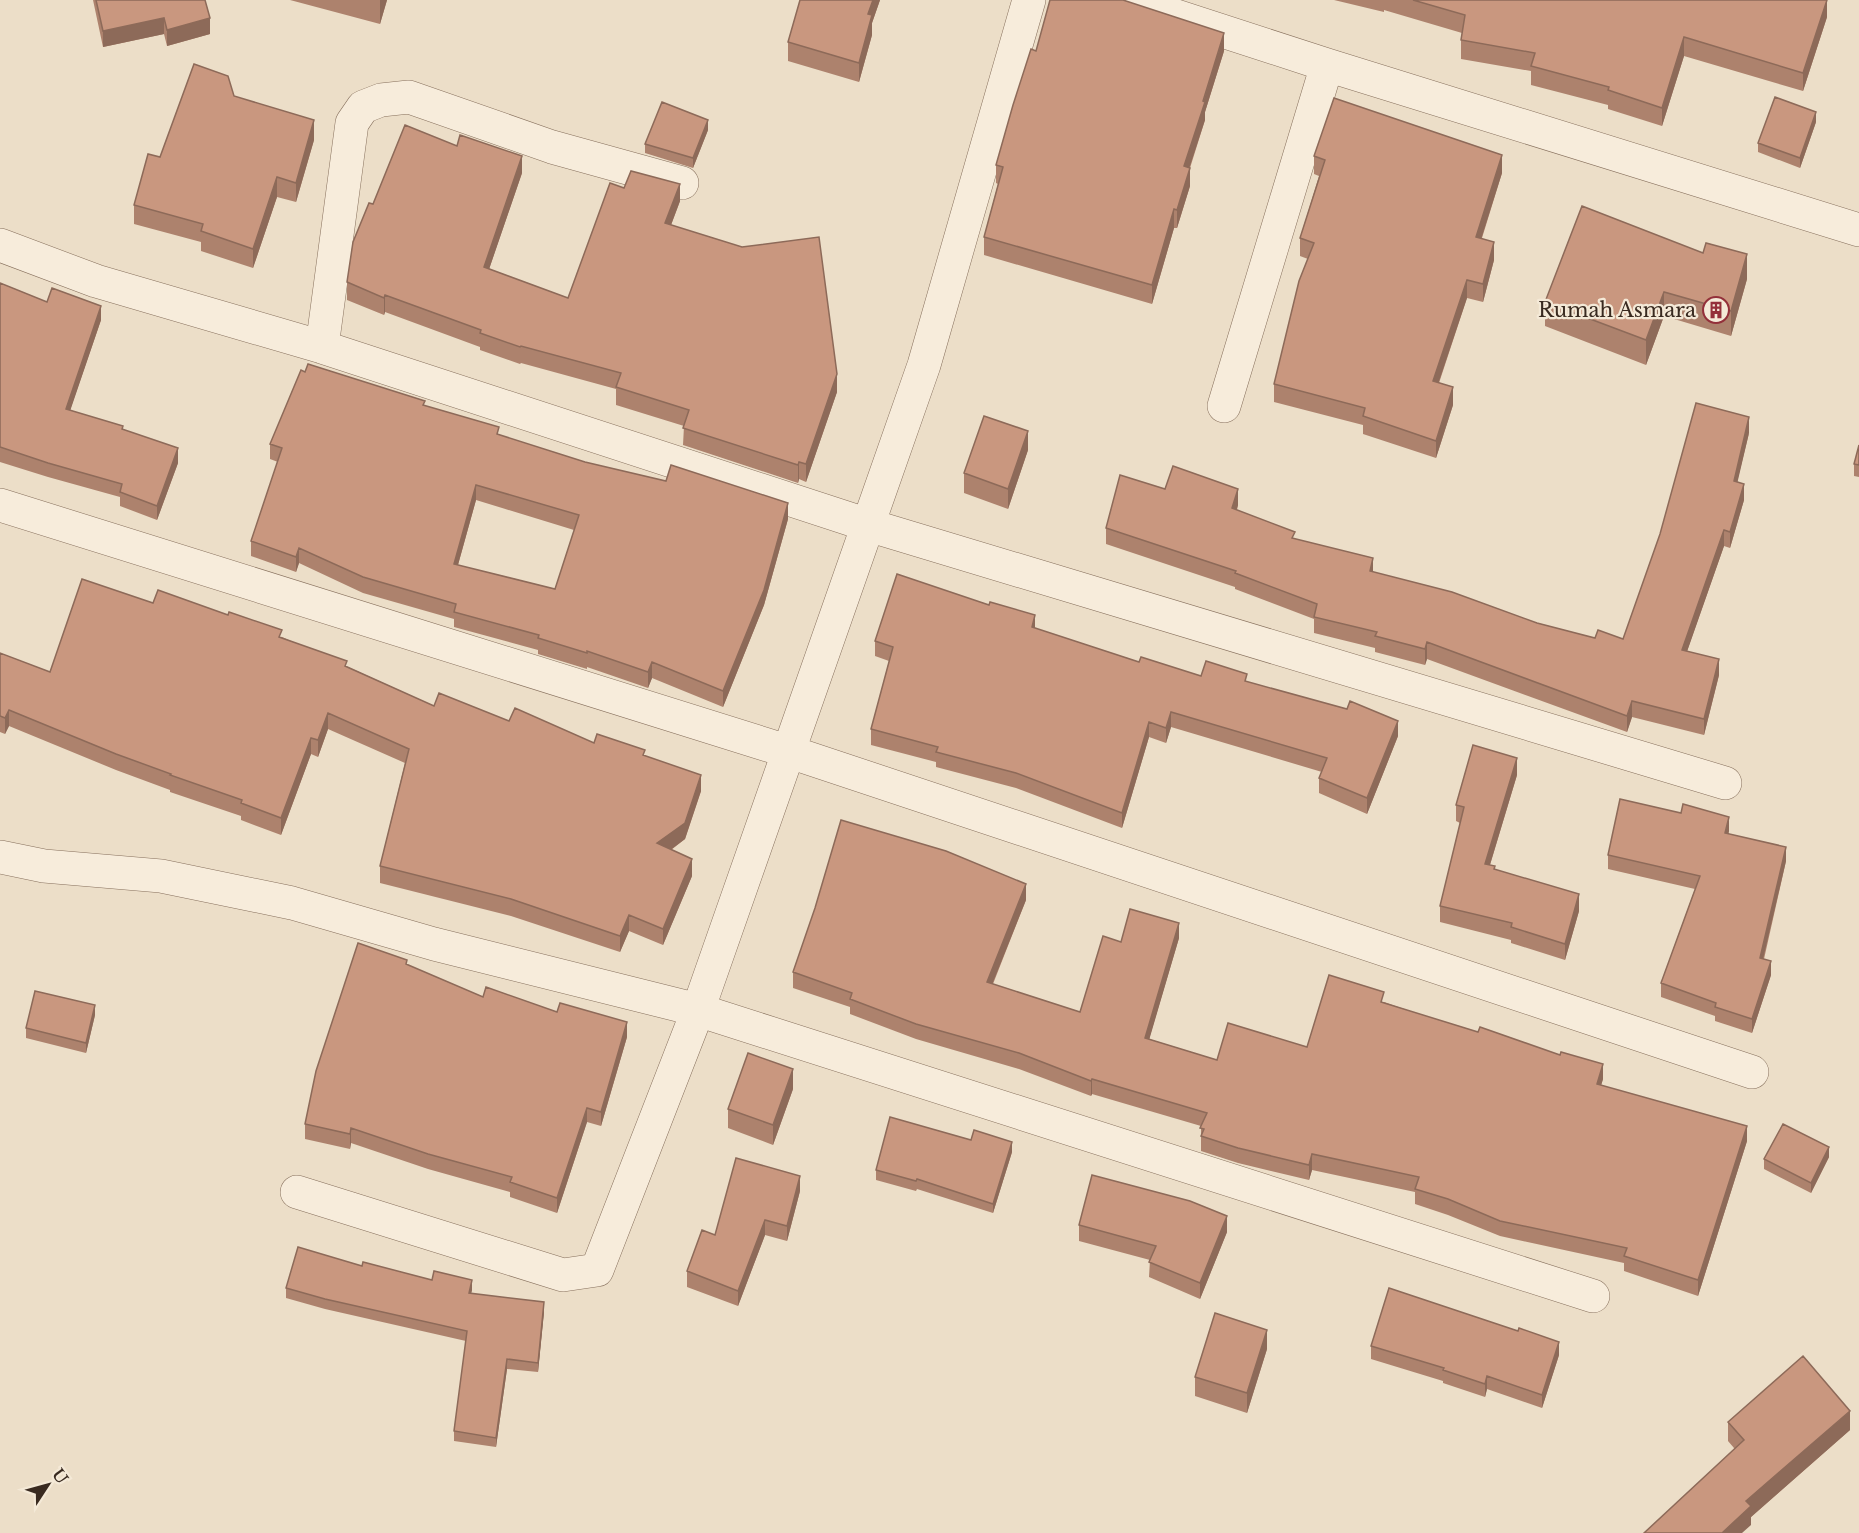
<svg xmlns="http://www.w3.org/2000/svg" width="1859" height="1533" font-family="'Libre Baskerville',serif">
<rect width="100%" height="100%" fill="#ecdec8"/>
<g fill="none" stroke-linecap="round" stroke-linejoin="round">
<defs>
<path id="minor" d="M1127 0 1327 65 1859 230
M0 245 96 281 322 347 868 525 1725 783
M322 347 352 123 363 107 381 100 409 97 552 147 682 183
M1224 406 1327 65
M0 505 790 752 1752 1072
M0 857 44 866 161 876 292 903 434 944 698 1010 1593 1296
M297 1192 563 1275 597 1270 698 1010 924 365 1029 0"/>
</defs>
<use href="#minor" stroke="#87705d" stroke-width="34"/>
<use href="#minor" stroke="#f7ecdb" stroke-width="33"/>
</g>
<path fill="#ad826d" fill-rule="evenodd" d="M93 0H205L210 34 167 46 164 34 103 47Z
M290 0H387L380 24Z
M800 0H880L872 23V35L859 82 788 61V42Z
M1334 0H1827V17L1803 91 1684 56 1662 126 1608 109V105L1531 85V71L1461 59V40L1462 33 1384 10V12Z
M1224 51 1205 112V120L1190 168V186L1177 228H1174L1152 304 984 255V237L998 184 996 183V165Z
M234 96 314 140 296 202 277 197 253 268 201 251V242L134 224V205L160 157Z
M1816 122 1800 168 1758 152V143Z
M708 130 693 168 645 153V144Z
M1314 156 1502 173 1482 238 1494 260 1483 302 1467 298 1439 383 1453 405 1436 458 1363 434V425L1274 402V384L1308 259 1300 256V238L1319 176 1314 174Z
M522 173 489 269 568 298 624 188 680 201 671 225 837 392 806 482 799 479 798 483 683 445 684 426 616 405V389L521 363 520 364 480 350V347L385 312 384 315 347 300V282L373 204Z
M1747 279 1731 336 1664 316 1646 365 1545 326V302Z
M0 283 47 302 101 320 70 410 123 429 178 463 157 520 120 506V497L48 477 0 462Z
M305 372 425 406 499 435 585 462 788 519 764 605 723 707 652 678 648 688 587 667V669L538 654V650L454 627V619L363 593 299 563 296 572 251 556V541L278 462 270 459V444ZM476 500 574 530 555 589 458 565Z
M1749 433 1737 482 1744 500 1730 548 1724 546 1687 651 1719 675 1704 735 1632 717 1627 732 1427 659 1425 665 1375 652V648L1314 633V619L1235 589V587L1106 544V528L1165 489 1238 505 1237 510 1295 539 1373 572 1537 623 1595 638 1623 639Z
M1859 445V477L1854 476V464Z
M1028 450 1008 509 964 493V473Z
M153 603 282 637 434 706 509 721 645 756 701 791 685 839 671 850 692 876 663 945 629 931 620 952 511 916 380 883V866L405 763 328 729 318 757 311 754 281 835 241 820V816L170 792V790L116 770 9 726 5 734 0 732V653L50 672Z
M1035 628 1139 662 1201 676 1247 682 1398 736 1367 814 1319 793V778L1322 772 1171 727 1166 743 1149 737 1122 828 1016 788 936 767V762L871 745V729L889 661 875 656V641Z
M1517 775 1490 865 1495 869 1579 911 1565 960 1511 943V940L1440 922V906L1460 823 1456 821V805Z
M1729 831 1728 834 1786 861 1764 959 1771 975 1752 1033 1715 1021V1016L1661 997V983L1695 889 1608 869V855Z
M1026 900 993 984 1080 1012 1121 942 1179 938 1149 1039 1217 1060 1307 1047 1384 1002 1603 1079 1601 1085 1747 1141 1698 1296 1624 1271V1263L1500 1236 1448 1215 1415 1204V1192L1312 1170 1309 1180 1238 1163 1201 1151V1126L1092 1094 1091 1096 1019 1069 916 1039 850 1014V1007L793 988V972Z
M407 965 483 997 627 1037 601 1126 587 1122 557 1213 510 1197V1192L428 1169 351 1143 350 1149 305 1139V1124Z
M95 1015 86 1053 26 1038V1028Z
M793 1089 773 1145 728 1128V1109Z
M1012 1152 993 1213 917 1189 916 1191 876 1180V1170Z
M1829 1157 1811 1193 1764 1169V1159Z
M800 1191 787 1241 765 1235 738 1306 687 1287V1271L715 1235Z
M1079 1225 1227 1232 1200 1299 1149 1277 1150 1260 1079 1241Z
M362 1266 472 1290 471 1293 544 1312 538 1372 507 1369 496 1447 454 1441V1431L466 1341 325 1309 286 1298V1288Z
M1371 1346 1559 1355 1542 1408 1487 1389 1485 1397 1443 1383V1381L1371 1359Z
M1267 1349 1247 1413 1195 1396V1377Z
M1728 1422 1850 1430 1751 1517V1525L1734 1448 1728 1441Z"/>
<path fill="#8d6a59" d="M380 0H387L380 24Z
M873 0H880L872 23V35L859 82V63L868 14Z
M1827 0V17L1803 91V73Z
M164 18V34L103 47V31Z
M210 18V34L167 46V30Z
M1224 33V51L1205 112V120L1184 184V166Z
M1684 37V56L1662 126V108Z
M1816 112V122L1800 168V158Z
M314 120V140L296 202V183Z
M708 120V130L693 168V158Z
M1502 155V173L1476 255V237Z
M522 156V173L484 284V267Z
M1190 168V186L1177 228V210Z
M277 177V197L253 268V249Z
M680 184V201L665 241V223Z
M1174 209V228L1152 304V285Z
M1494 242V260L1483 302V284Z
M1747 254V279L1731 336V311Z
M1467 280V298L1433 399V381Z
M1664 292V316L1646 365V340Z
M385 295V312L384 315V298Z
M101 306V320L66 423V409Z
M837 374V392L806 482V464Z
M1453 387V405L1436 458V441Z
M1749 417V433L1734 497V481Z
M1028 431V450L1008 509V489Z
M178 448V463L157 520V506Z
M799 462V479L798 483V465Z
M1744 484V500L1730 548V532Z
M476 485V500L454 579V564Z
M1238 489V505L1232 524V508Z
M788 503V519L764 605 723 707V691Z
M1724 530V546L1682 666V650Z
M299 548V563L296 572V557Z
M1373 558V574L1370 571Z
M1035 615V631L1032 627Z
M1427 642V659L1425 665V649Z
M1719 659V675L1704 735V719Z
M652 662V678L648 688V672Z
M1632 701V717L1627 732V716Z
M9 710V726L5 734V718Z
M1171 712V727L1166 743V728Z
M328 713V729L318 757V740Z
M1398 721V736L1367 814V798Z
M1149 722V737L1122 828V813Z
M311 738V754L281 835V818Z
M1517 758V775L1485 881V864Z
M701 775V791L685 839 657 860V843Z
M1729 817V831L1725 847V833Z
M1786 847V861L1760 972V958Z
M692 859V876L663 945V929Z
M1026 884V900L987 997V982Z
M1579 894V911L1565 960V944Z
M629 915V931L620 952V936Z
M1179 923V938L1145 1054V1038Z
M1771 961V975L1752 1033V1019Z
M95 1005V1015L86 1053V1043Z
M627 1022V1037L601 1126V1112Z
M1603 1064V1079L1597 1099V1084Z
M793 1069V1089L773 1145V1125Z
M1092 1079V1094L1091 1096V1081Z
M587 1108V1122L557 1213V1198Z
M1747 1126V1141L1698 1296V1280Z
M351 1128V1143L350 1149V1134Z
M1012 1142V1152L993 1213V1204Z
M1829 1147V1157L1811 1193V1183Z
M1312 1154V1170L1309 1180V1165Z
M800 1176V1191L787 1241V1226Z
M1227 1216V1232L1200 1299V1283Z
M765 1220V1235L738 1306V1291Z
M472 1280V1290L469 1302V1293Z
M544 1302V1312L538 1372V1363Z
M1267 1330V1349L1247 1413V1393Z
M1559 1342V1355L1542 1408V1395Z
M507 1359V1369L496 1447V1438Z
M1487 1376V1389L1485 1397V1384Z
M1850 1411V1430L1751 1517V1525L1742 1533H1722L1746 1501Z"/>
<path fill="#c9977f" stroke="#8d6a59" stroke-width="1.5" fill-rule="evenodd" d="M96 0H205L210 18 167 30 164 18 103 31Z
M800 0H873L868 14 872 15 859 63 788 42Z
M1050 0H1123L1224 33 1203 101 1205 102 1184 166 1190 168 1177 210 1174 209 1152 285 984 237 1003 167 996 165 1013 105 1031 49 1036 51Z
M1413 0H1827L1803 73 1684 37 1662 108 1608 90 1609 87 1531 66 1535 53 1461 40 1465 15Z
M194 64 228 76 234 96 314 120 296 183 277 177 253 249 201 231 203 224 134 205 148 154 160 157Z
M1775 97 1816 112 1800 158 1758 143Z
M1334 98 1502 155 1476 237 1494 242 1483 284 1467 280 1433 381 1453 387 1436 441 1363 416 1365 408 1274 384 1299 281 1314 243 1300 238 1325 160 1314 156Z
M662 102 708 120 693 158 645 144Z
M405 125 457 146 460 135 522 156 484 267 568 298 610 183 624 188 631 171 680 184 665 223 742 247 819 237 837 374 806 464 799 462 798 465 683 428 689 410 616 387 621 373 521 346 520 347 480 333 481 330 385 295 384 298 347 282 353 242 369 203 373 204Z
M1582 206 1703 253 1706 243 1747 254 1731 311 1664 292 1646 340 1545 302Z
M0 283 47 302 52 288 101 306 66 409 123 426 122 429 178 448 157 506 120 492 122 484 48 463 0 447Z
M308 364 425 401 423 405 499 427 497 434 585 462 666 481 671 465 788 503 764 590 723 691 652 662 648 672 587 651V653L538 638 539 635 454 612 456 604 363 577 299 548 296 557 251 541 282 448 270 444 301 370 305 372ZM476 485 579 515 555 589 454 564Z
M1696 403 1749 417 1734 481 1744 484 1730 532 1724 530 1682 650 1719 659 1704 719 1632 701 1627 716 1427 642 1425 649 1375 636 1377 632 1314 617 1317 604 1235 573 1236 571 1106 528 1120 475 1165 489 1173 466 1238 489 1232 508 1295 532 1292 538 1373 558 1370 571 1452 592 1537 623 1595 638 1598 630 1623 639 1660 534Z
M984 416 1028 431 1008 489 964 473Z
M1859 445V465L1854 464Z
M897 574 989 605 990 602 1035 615 1032 627 1139 662 1141 657 1201 676 1206 661 1247 674 1245 681 1347 709 1350 701 1398 721 1367 798 1319 778 1327 758 1171 712 1166 728 1149 722 1122 813 1016 773 936 752 938 747 871 729 893 647 875 641Z
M82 579 153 603 158 590 228 615 229 612 282 630 279 637 347 661 345 666 434 706 439 693 509 721 515 708 594 743 597 734 645 750 643 755 701 775 685 823 657 843 692 859 663 929 629 915 620 936 511 899 380 866 409 749 328 713 318 740 311 738 281 818 241 803 242 800 170 775 171 774 116 754 9 710 5 718 0 716V653L50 672Z
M1473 745 1517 758 1485 864 1495 866 1494 869 1579 894 1565 944 1511 927 1512 923 1440 906 1464 807 1456 805Z
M1620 799 1681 813 1683 804 1729 817 1725 833 1786 847 1760 958 1771 961 1752 1019 1715 1007 1716 1003 1661 983 1700 876 1608 855Z
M841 820 946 851 1026 884 987 982 1080 1012 1103 936 1121 942 1130 909 1179 923 1145 1038 1217 1060 1228 1023 1307 1047 1329 975 1384 992 1381 1002 1478 1032 1480 1027 1560 1055 1561 1052 1603 1064 1597 1084 1747 1126 1698 1280 1624 1256 1627 1248 1500 1221 1448 1199 1415 1189 1419 1177 1312 1154 1309 1165 1238 1148 1201 1136 1204 1129 1200 1128 1207 1113 1092 1079 1091 1081 1019 1053 916 1024 850 999 852 993 793 972 815 908Z
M358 943 407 960 406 964 483 997 486 987 557 1012 560 1003 627 1022 601 1112 587 1108 557 1198 510 1182 512 1177 428 1154 351 1128 350 1134 305 1124 316 1071Z
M35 991 95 1005 86 1043 26 1028Z
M748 1053 793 1069 773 1125 728 1109Z
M890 1117 971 1140 974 1130 1012 1142 993 1204 917 1179 916 1181 876 1170Z
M1783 1124 1829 1147 1811 1183 1764 1159Z
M736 1158 800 1176 787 1226 765 1220 738 1291 687 1271 702 1230 715 1235Z
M1092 1175 1190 1201 1227 1216 1200 1283 1149 1262 1156 1246 1079 1225Z
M298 1247 362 1266 363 1262 432 1280 434 1271 472 1280 469 1293 544 1302 538 1363 507 1359 496 1438 454 1431 467 1331 325 1299 286 1288Z
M1389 1288 1518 1331 1519 1328 1559 1342 1542 1395 1487 1376 1485 1384 1443 1370 1444 1368 1371 1346Z
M1215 1313 1267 1330 1247 1393 1195 1377Z
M1803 1356 1850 1411 1746 1501 1751 1506 1722 1533H1644L1744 1440 1728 1422Z"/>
<defs>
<symbol id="building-ring" viewBox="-11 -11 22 22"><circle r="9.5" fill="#f4e9d7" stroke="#93303a" stroke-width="1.5"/><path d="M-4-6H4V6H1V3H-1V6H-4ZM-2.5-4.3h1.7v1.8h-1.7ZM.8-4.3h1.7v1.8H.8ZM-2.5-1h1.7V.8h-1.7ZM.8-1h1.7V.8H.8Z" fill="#93303a"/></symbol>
</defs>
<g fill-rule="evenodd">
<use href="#building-ring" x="1701" y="295" width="30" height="30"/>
</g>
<g text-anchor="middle" stroke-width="4.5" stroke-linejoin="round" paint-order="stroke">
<g font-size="20" fill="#392a20" stroke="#f4e9d7" text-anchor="end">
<text x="1696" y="317">Rumah Asmara</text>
</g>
</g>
<g transform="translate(48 1485) rotate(54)" stroke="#f4e9d7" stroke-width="4.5" paint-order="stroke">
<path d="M0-4.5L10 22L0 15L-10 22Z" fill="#392a20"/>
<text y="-9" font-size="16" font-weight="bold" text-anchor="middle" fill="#392a20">U</text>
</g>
</svg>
